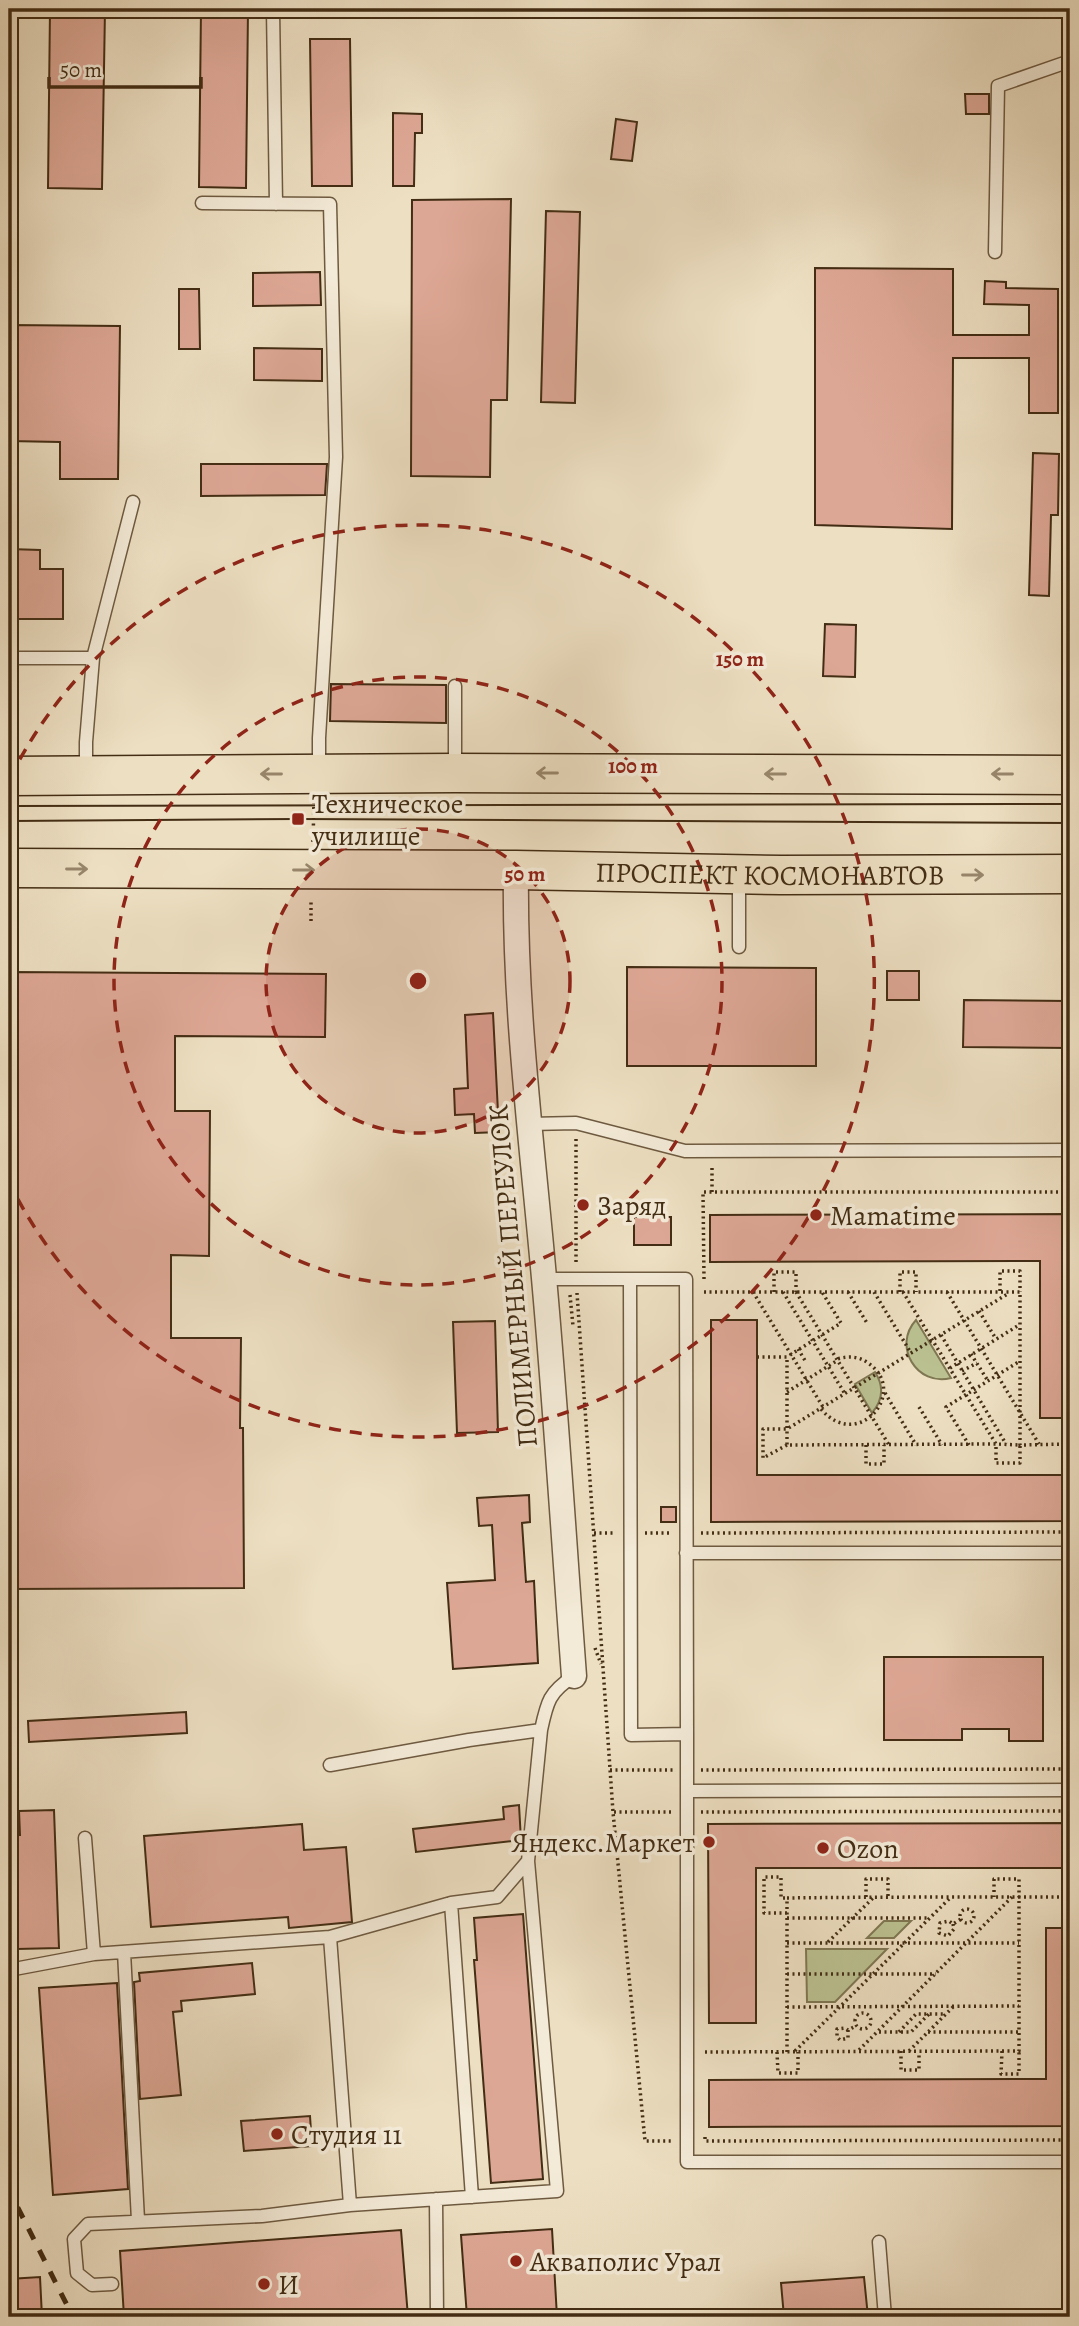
<svg xmlns="http://www.w3.org/2000/svg" width="1079" height="2326" font-family="Alegreya,serif">
<rect width="100%" height="100%" fill="#eddfc2"/>
<filter id="stains"><feTurbulence type="fractalNoise" baseFrequency=".00286" numOctaves="4"/><feColorMatrix values="0 0 0 0 .2 0 0 0 0 .09 0 0 0 0 .02 0 0 0 .5 -.17"/></filter>
<radialGradient id="worn" r=".72"><stop offset=".6" stop-color="#630" stop-opacity="0"/><stop offset="1" stop-color="#630" stop-opacity=".3"/></radialGradient>
<path fill="#bbc191" stroke="#7f7752" stroke-width="2" d="M916 1320 951 1378C917 1387 892 1346 916 1320Z
M875 1372C884 1386 883 1400 872 1413L855 1384Z
M884 1921H911L894 1938H867Z
M806 1949H887L835 2002H807Z"/>
<path fill="#dda795" stroke="#432d14" stroke-width="2" d="M50 9H105L102 189 48 188Z
M201 9H248L246 188 199 187Z
M310 39H350L352 186H312Z
M965 94H989V114H966Z
M393 113 422 114V133H415L414 186H393Z
M616 119 637 122 632 161 611 159Z
M511 199 507 400H491L490 477 411 476 412 200Z
M546 211 580 212 575 403 541 402Z
M815 268 953 269V335H1029V305L984 304 985 281 1006 282V288L1058 289V413H1029V358H953L952 529 815 525Z
M320 272 321 305 253 306V273Z
M179 289H199L200 349H179Z
M9 325 120 326 118 479H60V442L9 441Z
M254 348 322 349V381L254 380Z
M1033 453 1059 454 1058 515H1051L1049 596 1029 595Z
M201 464H327L325 495 201 496Z
M9 549 40 550V569H63V619H9Z
M825 624 856 625 855 677 823 676Z
M331 684 446 685V723L330 721Z
M627 967 816 968V1066H627Z
M887 971H919V1000H887Z
M9 972 326 974 325 1037 175 1036V1111H210L209 1256 171 1255V1338H241L240 1428H243L244 1588 9 1589Z
M964 1000 1070 1001V1048L963 1047Z
M493 1013 499 1132 475 1133 474 1114 455 1115 454 1089 468 1088 465 1015Z
M1070 1214V1418H1040V1261L710 1262V1215Z
M634 1217H671V1245H634Z
M711 1320H757V1475H1070V1521L711 1522Z
M495 1321 498 1432 457 1433 453 1322Z
M529 1495 530 1522 522 1523 526 1582 534 1581 538 1663 453 1669 447 1583 495 1580 492 1525 479 1526 477 1498Z
M661 1507H676V1522H661Z
M884 1657H1043V1741H1009V1729H962V1740H884Z
M186 1712 187 1733 29 1742 28 1721Z
M519 1805 521 1840 416 1852 413 1829 504 1819 503 1807Z
M54 1810 59 1948 17 1949 12 1835H20L19 1811Z
M1070 1823V1868H756V2023H709L708 1824Z
M302 1824 304 1850 346 1847 352 1922 289 1928 288 1917 151 1927 144 1836Z
M523 1914 543 2179 491 2183 474 1960H477L474 1918Z
M1046 1928H1070V2126L709 2127V2080L1046 2079Z
M252 1963 255 1994 181 2001 182 2011 173 2012 181 2095 140 2099 134 1982 140 1981 139 1973Z
M117 1983 128 2189 53 2195 39 1988Z
M310 2116 312 2146 244 2151 241 2121Z
M552 2229 557 2317H467L461 2235Z
M401 2230 408 2317H124L120 2251Z
M40 2277 42 2317H9V2279Z
M864 2277 868 2317H784L781 2283Z"/>
<g fill="none" stroke-linecap="round" stroke-linejoin="round">
<defs>
<path id="lane" d="M272 9H310
M273 10 276 204
M202 203 330 204 336 457 319 738V770
M995 252 998 86 1070 61
M9 658H93
M455 686V769
M86 771V742L93 658 133 502
M739 947V878
M529 1124 576 1123 685 1151 1070 1150
M544 1279H630L631 1735 687 1734 686 1279H630
M686 1553H1070
M687 1734V2162H1070
M330 1765 469 1740 541 1730C547 1702 549 1692 574 1676
M687 1791 1070 1790
M85 1838 94 1954
M451 1903 472 2197
M330 1937 350 2205
M124 1952 138 2220
M9 1970 94 1954 330 1937 451 1903 497 1897 528 1861 541 1730
M436 2199 437 2317
M879 2242 885 2317
M112 2284 92 2285 77 2273 74 2239 88 2224 262 2216 350 2205 557 2191 528 1861"/>
<path id="street" d="M516 870C514 1006 532 1143 544 1278 556 1411 564 1543 574 1676"/>
<g id="primary">
<path d="M9 776 455 773 1070 775"/>
<path id="s1" d="M9 868 516 870 781 875 1070 874"/>
</g>
</defs>
<use href="#lane" stroke="#6e5a40" stroke-width="15"/>
<use href="#street" stroke="#6e5a40" stroke-width="27"/>
<use href="#primary" stroke="#432d14" stroke-width="41"/>
<path stroke="#432d14" stroke-width="3.5" stroke-dasharray="2 3.5" stroke-linecap="butt" d="M313 842 314 801
M311 921V899
M576 1139V1264
M712 1192V1166
M704 1279 703 1192H1070
M1000 1291V1271H1020V1292
M704 1292H1020V1445L1070 1444
M753 1292 823 1407
M774 1292V1272H796V1292
M783 1292 845 1394
M796 1292 889 1445
M848 1292 867 1323
M874 1292 911 1353
M900 1292V1272H916V1292
M947 1292 1039 1444
M577 1293 613 1812 645 2141H672
M570 1295 573 1326
M979 1311 996 1339
M941 1335 1006 1444
M798 1349 806 1362
M971 1354 988 1381
M790 1355 841 1323 822 1292
M757 1357H787V1445L996 1444 1020 1445V1463H996V1444L903 1292
M950 1368 1019 1325
M962 1371 977 1363
M787 1392 838 1360
M885 1393 916 1445
M919 1407 942 1445
M821 1409C858 1453 910 1391 868 1363 859 1356 848 1356 837 1359
M787 1445 763 1458V1429H787L1009 1293
M866 1445V1464H884V1445
M969 1445 946 1407 1020 1361
M594 1533H616
M645 1533H672
M701 1533 1070 1532
M595 1648 601 1664
M610 1770H673
M701 1770 1070 1769
M614 1812H673
M701 1812 1070 1811
M866 1897V1879H888V1897
M960 1916a7 7 0 1 1 14 0a7 7 0 1 1-14 0Z
M787 1913H764V1877H781V1898H787
M787 1918H929
M953 1924 954 1929 948 1936 939 1933 940 1923 949 1921 953 1924 961 1919
M828 1942 873 1898
M787 1943H1019
M787 1974H936
M787 2007 1019 2006
M855 2021a8 8 0 1 1 16 0a8 8 0 1 1-16 0Z
M848 2030V2038L840 2040 837 2037V2029L845 2028 848 2030 856 2026
M879 2032H911L929 2014
M899 2032 916 2014H946
M928 2032H1019
M859 2050 1012 1897
M795 2051 950 1898
M901 2051V2070H919V2052
M909 2051 954 2006
M1002 2051 1001 2074H1019V2051
M705 2052 1019 2051V1897H1070
M777 2052 778 2073H798V2052
M787 2052V1898C864 1897 942 1897 1019 1897V1879H994V1897
M705 2137V2141L1070 2140"/>
<use href="#lane" stroke="#f3ead7" stroke-width="12"/>
<use href="#street" stroke="#f3ead7" stroke-width="24"/>
<use href="#primary" stroke="#eddfc2" stroke-width="38"/>
<path stroke="#432d14" stroke-width="2" d="M9 806 1070 804
M9 821 298 819 1070 823"/>
<path stroke="#432d14" stroke-width="5" stroke-dasharray="12 12" stroke-linecap="butt" d="M9 2185 13 2198 73 2317"/>
</g>
<defs><path id="oneway-shaft" d="M-6 0H5M1.5-3L5.5 0L1.5 3" fill="none" stroke-width="1.6" stroke-linecap="round" stroke-linejoin="round" transform="scale(1.75)"/></defs>
<g stroke="#98866b">
<use href="#oneway-shaft" transform="translate(547 773) rotate(-180)"/>
<use href="#oneway-shaft" transform="translate(271 774) rotate(180)"/>
<use href="#oneway-shaft" transform="translate(775 774) rotate(-180)"/>
<use href="#oneway-shaft" transform="translate(1002 774) rotate(-180)"/>
<use href="#oneway-shaft" transform="translate(77 869)"/>
<use href="#oneway-shaft" transform="translate(304 870)"/>
<use href="#oneway-shaft" transform="translate(973 875)"/>
</g>
<circle cx="418" cy="981" r="152" fill="#8f2418" fill-opacity=".12"/>
<g fill="none" stroke="#8f2418" stroke-width="3.5" stroke-dasharray="12 9">
<circle cx="418" cy="981" r="152"/>
<circle cx="418" cy="981" r="304"/>
<path d="M10 778A456 456 0 1 1 10 1184"/>
</g>
<g fill="#8f2418" stroke="#f3ead7" stroke-width="2.5">
<rect x="291" y="812" width="14" height="14" rx="3.5"/>
<circle cx="583" cy="1205" r="7"/>
<circle cx="816" cy="1215" r="7"/>
<circle cx="709" cy="1842" r="7"/>
<circle cx="823" cy="1848" r="7"/>
<circle cx="277" cy="2134" r="7"/>
<circle cx="516" cy="2261" r="7"/>
<circle cx="264" cy="2284" r="7"/>
</g>
<g text-anchor="middle" stroke-width="7" stroke-linejoin="round" paint-order="stroke">
<g font-size="28" fill="#432d14" stroke="#f3ead7" text-anchor="start">
<text x="312" y="813">Техническое<tspan x="312" dy="32">училище</tspan></text>
<text x="597" y="1215">Заряд</text>
<text x="830" y="1225">Mamatime</text>
<text x="695" y="1852" text-anchor="end">Яндекс.Маркет</text>
<text x="837" y="1858">Ozon</text>
<text x="291" y="2144">Студия 11</text>
<text x="530" y="2271">Акваполис Урал</text>
<text x="278" y="2294">И</text>
</g>
<g font-size="28" fill="#432d14" stroke="#f3ead7">
<text dy="10" stroke="none"><textPath href="#s1" startOffset="761">ПРОСПЕКТ КОСМОНАВТОВ</textPath></text>
<text transform="translate(512 1276) rotate(-95)" y="10">ПОЛИМЕРНЫЙ ПЕРЕУЛОК</text>
</g>
</g>
<circle cx="418" cy="981" r="10" fill="#8f2418" stroke="#f3ead7" stroke-width="3.5"/>
<g font-size="21" text-anchor="middle" font-weight="bold" fill="#8f2418" stroke="#f3ead7" stroke-width="7" stroke-linejoin="round" paint-order="stroke">
<text x="740" y="666">150 m</text>
<text x="633" y="773">100 m</text>
<text x="525" y="881">50 m</text>
</g>
<rect width="1079" height="2326" fill="none" stroke="#eddfc2" stroke-width="35"/>
<rect x="10" y="10" width="1058" height="2305" fill="none" stroke="#432d14" stroke-width="3.5"/>
<rect x="18" y="18" width="1044" height="2291" fill="none" stroke="#432d14" stroke-width="2"/>
<path d="M49 77v10h152v-10" fill="none" stroke="#432d14" stroke-width="3.5"/>
<text x="60" y="77" font-size="21" fill="#432d14" stroke="#f3ead7" stroke-width="5" paint-order="stroke">50 m</text>
<rect width="100%" height="100%" filter="url(#stains)"/>
<rect width="100%" height="100%" fill="url(#worn)"/>
</svg>
